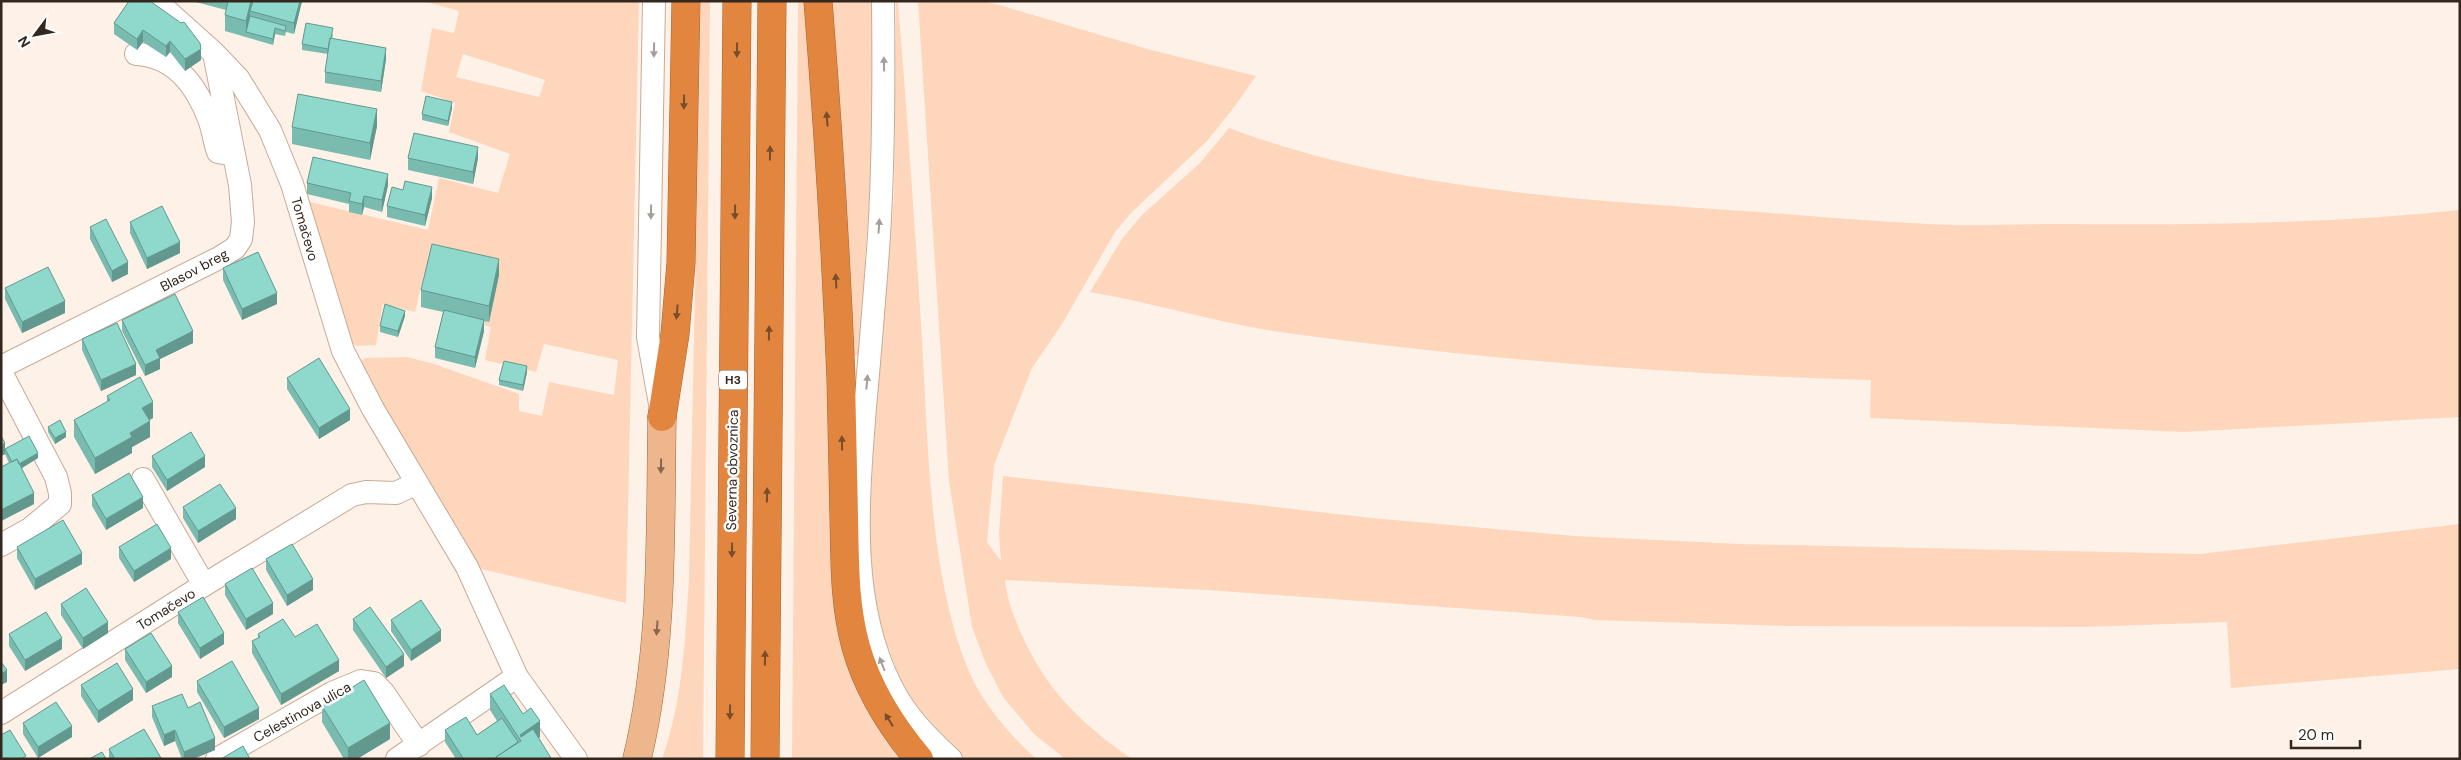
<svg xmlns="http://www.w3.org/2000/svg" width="2461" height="760" font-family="'DM Sans',sans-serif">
<rect width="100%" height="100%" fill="#fef1e8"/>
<path fill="#fed6bc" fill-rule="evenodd" d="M423 1H639L626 603 481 569 408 452 359 363 365 358 407 357 434 364 519 394V411L542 416 549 382 614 395 618 360 544 344 536 372 485 360 491 327 460 319 467 286 424 275 415 312 383 304 376 345 356 346 351 341 306 201 428 230 439 178 498 193 510 154 449 132 455 103 421 91 432 28 454 33 459 11ZM463 54 545 80 539 97 456 77Z
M701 1H710L703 759H662C683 700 685 639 689 578Z
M798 1H807L830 373 905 759H792Z
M831 1H872V158L859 353 856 356 852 354 841 130Z
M896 1H898C907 114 915 227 922 340 928 441 929 570 966 664 980 701 1007 732 1036 759H965L937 734 904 689 882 631 867 567 875 428 894 195Z
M918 1H981L996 4 1151 50 1256 76 1232 110 1206 142 1132 212 1115 232 1062 324 1032 368 994 465 987 542 1001 561 999 534 1003 476 1372 518 1575 536 1739 544 2199 554 2460 524V669L2231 688 2227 622 2083 627 1791 626 1594 620 1581 617 1207 590 1005 580C1007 599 1013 614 1020 631 1046 690 1080 723 1132 759H1065L1054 750 1034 734 1003 697 986 664 972 627 949 481Z
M1229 128C1392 189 1572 199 1744 211 1815 216 1885 223 1956 225 1991 226 2026 224 2062 224 2194 225 2328 224 2460 210V417L2184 432 1870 418 1871 380C1676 375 1480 359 1287 333 1220 324 1156 303 1090 292L1122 239 1142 215 1200 163Z"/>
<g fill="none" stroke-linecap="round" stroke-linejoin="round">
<defs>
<path id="minor" d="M156 1 214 53 238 78 270 130 292 184 343 351 373 409 467 567 517 677 576 759
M654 1 648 337 660 404
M883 1C884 85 884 167 878 250 874 302 870 355 865 407 858 500 848 600 891 686 905 715 928 738 951 759
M136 54C175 56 196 85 209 119 213 129 214 141 218 152L234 155
M1 367 219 258 235 248 241 239 243 222 240 185 214 53
M1 372 56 477 60 493V504L30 529 1 545
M143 479 204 585
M1 713 204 585 352 495 366 492 396 493 417 483
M217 759 332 693 361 681 374 683 383 692 419 745
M397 759 516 677"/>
<path id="major" d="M637 759C664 647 660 531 662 417"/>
<path id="highway" d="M818 1C828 127 836 253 841 379 842 425 843 470 844 516 845 560 844 604 856 647 868 689 891 726 919 759
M662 417 675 334 681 263 686 1
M730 759 737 1
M765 759 772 1"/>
</defs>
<use href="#minor" stroke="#c9aa95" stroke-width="24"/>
<use href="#major" stroke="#a56533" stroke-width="29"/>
<use href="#highway" stroke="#a56533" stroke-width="29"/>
<use href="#minor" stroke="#fff" stroke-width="22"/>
<use href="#major" stroke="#eeb68c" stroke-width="28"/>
<use href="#highway" stroke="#e2863f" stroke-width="28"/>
</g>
<path fill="#7abbaf" d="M129 1 201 60 185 71 170 52 166 57 143 42 137 50 114 34V23Z
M192 1H302L294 34 286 32 285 36 275 34 273 45 225 31V15L226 10Z
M333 34 332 39 386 59 381 92 325 83V72L328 54 302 50V44Z
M452 108 448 126 422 120V114Z
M377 126 370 160 292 144V127Z
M408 158H478L473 184 408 170Z
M307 183 388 185 382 212 364 207 362 215 349 212V204L307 194Z
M403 190 432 198 425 226 387 217V206Z
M130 222 180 253 147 269 130 233Z
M90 227 128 274 112 282 90 239Z
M223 268 277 304 242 320 223 280Z
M499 275 489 322 484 321V331L475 368 435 358V347L443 312 421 307V290Z
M5 288 65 313 22 333 5 299Z
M405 316 398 337 380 332V326Z
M122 320 193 343 160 359V369L145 376 122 331Z
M82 339 136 375 101 391 82 350Z
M527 372 523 391 499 385V380Z
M287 378 350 420 319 439 287 389Z
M107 396 153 418 149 420 150 437 132 447V453L95 474 74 437V420L107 402Z
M48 427 66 437 55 444 48 432Z
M1 436 5 449 38 458 21 468 34 504 1 521V467L9 463 5 454 1 456Z
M152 456 205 467 167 491 152 467Z
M92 495 143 508 106 530 92 506Z
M183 507 236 519 198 543 183 518Z
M17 547 82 564 35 590 17 558Z
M119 547 171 559 134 582 119 558Z
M266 559 313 590 287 606 266 570Z
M225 584 273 614 246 630 225 595Z
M61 604 108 633 83 649 61 615Z
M178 612 224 644 200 659 178 623Z
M353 619 404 666 386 678 353 630Z
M391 620 441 641 411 661 391 631Z
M9 634 62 649 25 671 9 646Z
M258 634 295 637 339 671 281 705 252 653V641L258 638Z
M125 649 172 677 146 693 125 660Z
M197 681 259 719 224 738 197 692Z
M81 685 133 700 98 723 81 696Z
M490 694 523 714 540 737 539 738 551 759H456L445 742V730L477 735 497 721 490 710Z
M152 706 188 708 215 750 193 759H182L175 741 164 746 152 717Z
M322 706 390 739 357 759H344L322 722Z
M23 723 72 737 38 758 23 734Z
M109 749 161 759H109Z"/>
<path fill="#63988e" d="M251 1H255L250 11V21L246 32V37V21Z
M300 1H302L294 34V23Z
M275 28V34L273 45V39Z
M143 30V42L137 50V39Z
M170 41V52L166 57V46Z
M386 48V59L381 92V81Z
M201 49V60L185 71V59Z
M452 102V108L448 126V121Z
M377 109V126L370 160V143Z
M478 147V158L473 184V172Z
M388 174V185L382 212V200Z
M432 187V198L425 226V215Z
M364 196V207L362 215V204Z
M180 242V253L147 269V258Z
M499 259V275L489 322V306Z
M128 262V274L112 282V271Z
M277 293V304L242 320V309Z
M65 301V313L22 333V322Z
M405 311V316L398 337V331Z
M484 320V331L475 368V357Z
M193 331V343L160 359V369L145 376V365L156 350Z
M136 364V375L101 391V380Z
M527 366V372L523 391V385Z
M153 402V418L142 424V408Z
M350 409V420L319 439V428Z
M150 421V437L132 447V453L95 474V458L130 433Z
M66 432V437L55 444V438Z
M5 443V454L1 456V445Z
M38 453V458L19 470V464Z
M205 456V467L167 491V480Z
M34 493V504L1 521V510Z
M143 497V508L106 530V519Z
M236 508V519L198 543V531Z
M171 548V559L134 582V571Z
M82 553V564L35 590V579Z
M313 579V590L287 606V595Z
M273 603V614L246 630V619Z
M108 622V633L83 649V638Z
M441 630V641L411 661V650Z
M224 633V644L200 659V648Z
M62 638V649L25 671V660Z
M404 654V666L386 678V667Z
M339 660V671L281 705V694Z
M172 666V677L146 693V682Z
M7 670V682L1 685V674Z
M133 689V700L98 723V711Z
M259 708V719L224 738V727Z
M540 721V737L521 750 520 735Z
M390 723V739L357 759H348V748Z
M72 726V737L38 758V747Z
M175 730V741L164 746V735Z
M215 738V750L193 759H184V752Z"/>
<path fill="#8ed9cb" stroke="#63988e" d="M129 1H150L181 23 184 22 200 43 201 49 185 59 170 41 166 46 143 30 137 39 114 23Z
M228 1H251L246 21 225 15Z
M253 1H300L294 23 250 11Z
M250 16 286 26 285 31 275 28 273 39 246 32Z
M306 23 333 28 331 38H330L328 49 302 44Z
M330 38 386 48 381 81 325 72Z
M298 94 377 109 370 143 292 127Z
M426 96 452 102 448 121 422 114Z
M414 133 478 147 473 172 408 158Z
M313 157 388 174 382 200 364 196 362 204 349 201 351 193 307 183Z
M405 181 432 187 425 215 387 206 392 187 403 190Z
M162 206 180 242 147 258 130 222Z
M106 219 128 262 112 271 90 227Z
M432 244 499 259 489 306 421 290Z
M258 252 277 293 242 309 223 268Z
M48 267 65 301 22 322 5 288Z
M175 294 193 331 156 350 160 358 145 365 122 320Z
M385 304 405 311 398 331 380 326Z
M444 310 484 320 475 357 435 347Z
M117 323 136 364 101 380 82 339Z
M319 358 350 409 319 428 287 378Z
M504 361 527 366 523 385 499 380Z
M140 377 153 402 142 408 150 421 130 433 132 437 95 458 74 420 110 400 107 396Z
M60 420 66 432 55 438 48 427Z
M191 432 205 456 167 480 152 456Z
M1 436 5 443 1 445Z
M29 436 38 453 19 464 17 459 12 462 5 449Z
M17 459 34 493 1 510V467Z
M129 473 143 497 106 519 92 495Z
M220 484 236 508 198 531 183 507Z
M63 520 82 553 35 579 17 547Z
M157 524 171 548 134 571 119 547Z
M292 544 313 579 287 595 266 559Z
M252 568 273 603 246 619 225 584Z
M86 588 108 622 83 638 61 604Z
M203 597 224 633 200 648 178 612Z
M421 600 441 630 411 650 391 620Z
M370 607 404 654 386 667 353 619Z
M46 612 62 638 25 660 9 634Z
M283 619 295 637 317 624 339 660 281 694 252 641 260 637 258 634Z
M151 633 172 666 146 682 125 649Z
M232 661 259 708 224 727 197 681Z
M1 662 7 670 1 674Z
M117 663 133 689 98 711 81 685Z
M364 680 390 723 348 748 322 706Z
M504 685 523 714 531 708 540 721 520 735 521 737 533 729 551 758 550 759H497L496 757 521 741 490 694Z
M182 694 188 708 200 702 215 738 184 752 175 730 164 735 152 706Z
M56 702 72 726 38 747 23 723Z
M466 717 477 735 502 718 518 742 496 757V759H461L463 758 445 730Z
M144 729 161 758 115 759 109 749Z
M10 730 26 756 21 759H1V735Z
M243 746 250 759H221Z
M102 752 106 759H89Z"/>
<defs><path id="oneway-solid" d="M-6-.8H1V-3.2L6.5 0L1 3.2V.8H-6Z" transform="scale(1.25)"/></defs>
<g fill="#a39e9a">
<use href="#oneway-solid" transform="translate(654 50) rotate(91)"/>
<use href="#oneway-solid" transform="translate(884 64) rotate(-91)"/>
<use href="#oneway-solid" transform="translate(651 212) rotate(91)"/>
<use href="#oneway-solid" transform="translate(879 226) rotate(-86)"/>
<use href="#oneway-solid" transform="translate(867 382) rotate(-85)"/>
<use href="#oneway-solid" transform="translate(882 664) rotate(-111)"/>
</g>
<g fill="#794d2b">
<use href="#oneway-solid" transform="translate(737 50) rotate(91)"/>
<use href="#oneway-solid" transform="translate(684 102) rotate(91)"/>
<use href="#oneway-solid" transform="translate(827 119) rotate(-94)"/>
<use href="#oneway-solid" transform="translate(770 153) rotate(-89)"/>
<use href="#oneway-solid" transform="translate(735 212) rotate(91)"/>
<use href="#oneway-solid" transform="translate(836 281) rotate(-93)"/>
<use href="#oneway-solid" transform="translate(677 312) rotate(95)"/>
<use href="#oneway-solid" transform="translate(769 333) rotate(-89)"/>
<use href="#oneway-solid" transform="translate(842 443) rotate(-91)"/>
<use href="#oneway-solid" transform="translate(767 495) rotate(-89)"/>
<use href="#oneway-solid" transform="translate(732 550) rotate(91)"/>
<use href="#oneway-solid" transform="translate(765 658) rotate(-89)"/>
<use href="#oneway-solid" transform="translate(730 712) rotate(91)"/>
<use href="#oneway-solid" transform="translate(889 720) rotate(-122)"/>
</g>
<g fill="#876750">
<use href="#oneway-solid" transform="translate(661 466) rotate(91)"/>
<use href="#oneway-solid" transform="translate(657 628) rotate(94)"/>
</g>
<g text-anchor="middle" stroke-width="5" stroke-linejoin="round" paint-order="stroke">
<rect fill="#fff" stroke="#706862" stroke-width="1" x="719" y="370.5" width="28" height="19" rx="4"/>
<g font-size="12" font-weight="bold" fill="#33271e">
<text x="733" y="384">H3</text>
</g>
<g font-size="14" fill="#33271e" stroke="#fff">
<text transform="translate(305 229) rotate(74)" y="5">Tomačevo</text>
<text transform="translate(194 270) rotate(-28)" y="5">Blasov breg</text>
<text transform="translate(732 470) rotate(-89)" y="5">Severna obvoznica</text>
<text transform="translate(166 609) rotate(-32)" y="5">Tomačevo</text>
<text transform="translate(302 712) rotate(-29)" y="5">Celestinova ulica</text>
</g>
</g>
<rect width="2461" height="760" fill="none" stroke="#33271e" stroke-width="5"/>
<g transform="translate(35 35) rotate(238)" stroke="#ffffff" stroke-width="4" paint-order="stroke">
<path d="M0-4L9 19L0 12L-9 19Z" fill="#33271e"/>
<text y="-8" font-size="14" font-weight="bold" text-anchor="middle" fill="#33271e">N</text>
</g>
<path d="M2291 740v8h69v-8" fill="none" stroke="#33271e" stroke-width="2.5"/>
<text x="2298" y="740" font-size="15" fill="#33271e" stroke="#ffffff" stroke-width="4" paint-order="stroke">20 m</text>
</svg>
